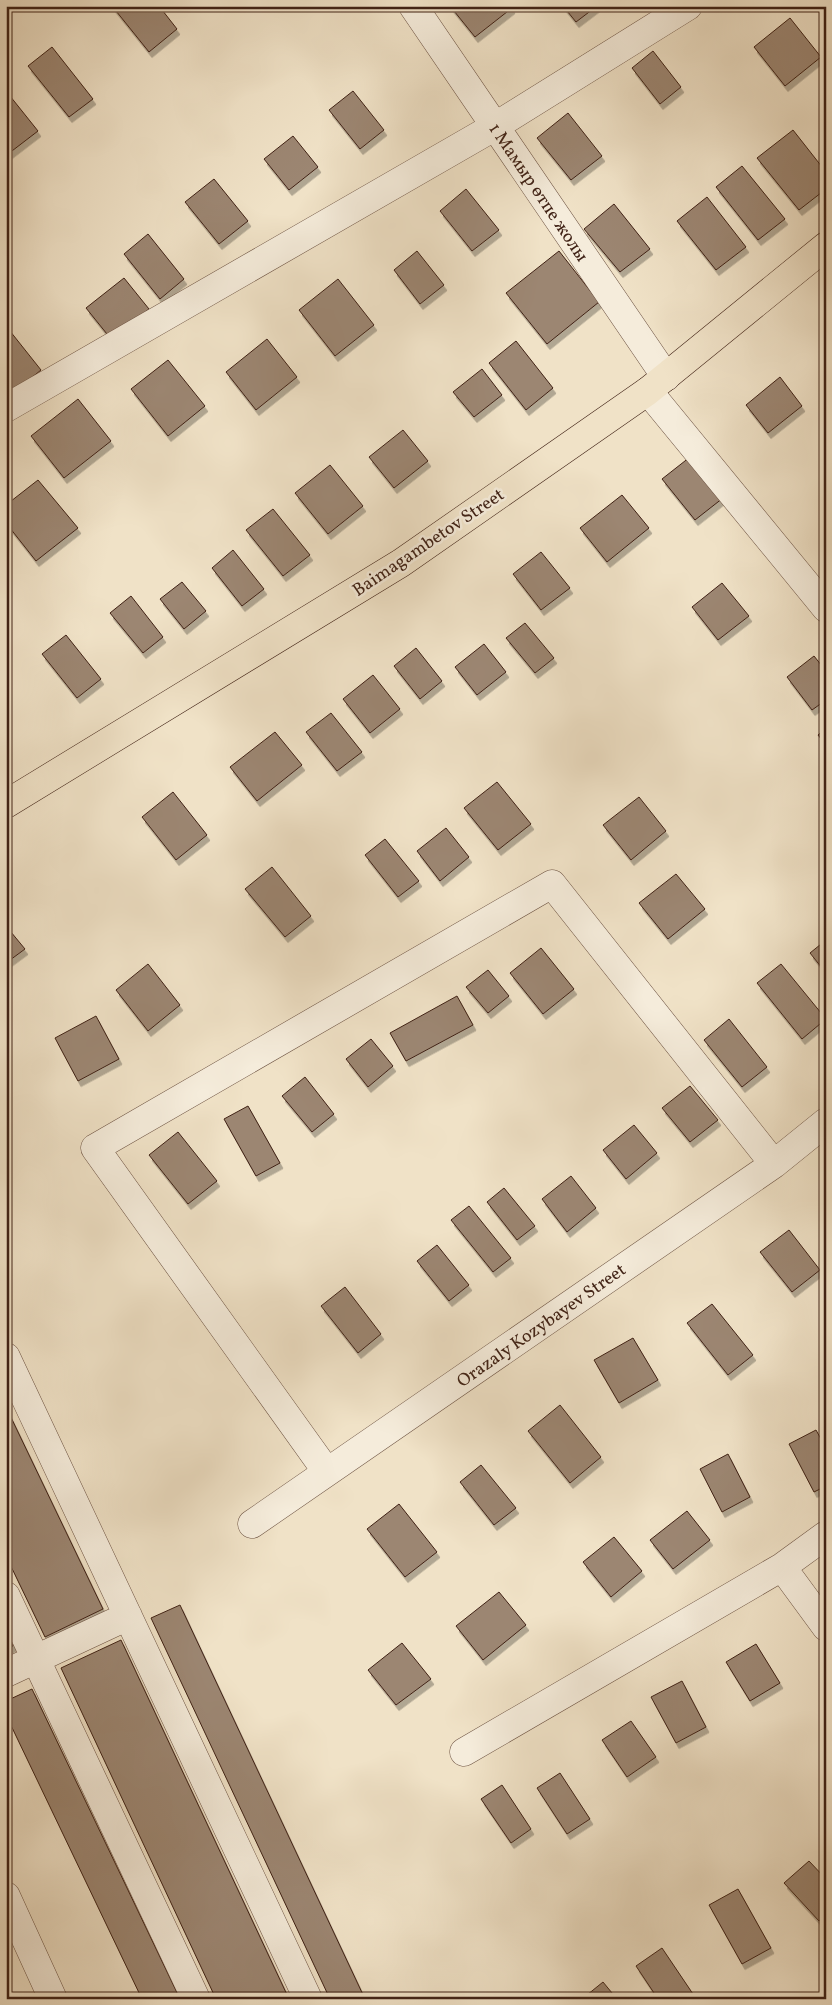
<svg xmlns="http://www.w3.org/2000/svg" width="832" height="2005" font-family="Vollkorn,serif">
<defs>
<filter id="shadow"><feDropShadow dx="3" dy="5.5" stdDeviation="0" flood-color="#0004"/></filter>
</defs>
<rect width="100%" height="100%" fill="#f0e2c7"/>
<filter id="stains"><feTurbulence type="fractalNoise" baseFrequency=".004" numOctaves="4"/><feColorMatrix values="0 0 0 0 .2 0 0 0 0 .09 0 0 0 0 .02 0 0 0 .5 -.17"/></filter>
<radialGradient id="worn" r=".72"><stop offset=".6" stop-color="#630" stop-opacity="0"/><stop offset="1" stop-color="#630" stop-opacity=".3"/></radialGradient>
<path fill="#9c8672" stroke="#402216" filter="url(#shadow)" d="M112 6H159L177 29 149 52Z
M450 6H511L512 8 475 37Z
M563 6H597L576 22Z
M790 18 821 57 785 86 754 47Z
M52 47 93 99 69 117 28 66Z
M653 51 681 87 660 104 632 68Z
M6 91 38 131 8 154 6 151Z
M353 91 384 130 360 149 329 110Z
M568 113 602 156 571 180 537 138Z
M793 130 826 172V189L799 210 757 158Z
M293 136 318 167 289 190 264 159Z
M742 166 785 219 758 240 716 187Z
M214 179 248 221 219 244 185 202Z
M466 189 499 230 472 251 440 211Z
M707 197 746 247 716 270 677 221Z
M614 204 650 249 620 272 584 229Z
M148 234 184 279 160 299 124 254Z
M417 251 444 285 420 304 394 270Z
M559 251 599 302 547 344 506 293Z
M124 278 149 309 111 339 86 308Z
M338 279 374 325 335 356 299 310Z
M6 326 41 370 14 392 6 383Z
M267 339 297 377 256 410 226 372Z
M516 341 553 388 526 410 489 363Z
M168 360 205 406 168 436 131 389Z
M482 369 502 395 474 417 453 392Z
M780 377 802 406 768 433 746 405Z
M78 399 111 441 64 478 31 436Z
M403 430 428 461 394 488 369 457Z
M690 457 723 498 695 520 662 479Z
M330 465 363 506 328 534 295 493Z
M38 480 78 528 36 561 6 523V505Z
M622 495 649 528 607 562 580 528Z
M273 509 310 555 283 576 246 530Z
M233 550 264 589 242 606 212 568Z
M541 552 570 588 541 610 513 574Z
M182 582 206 611 184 629 160 599Z
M722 583 749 616 718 640 692 607Z
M131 596 163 637 143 653 110 613Z
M525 623 554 658 535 673 506 638Z
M66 635 101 679 77 698 42 654Z
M484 644 506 672 477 695 455 667Z
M416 648 442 681 420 699 394 666Z
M814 656 826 671V700L812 710 787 677Z
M373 675 400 709 370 733 343 699Z
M331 713 362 752 337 771 306 732Z
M826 728V745L818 735Z
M275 732 302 765 257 801 230 767Z
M497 782 531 824 498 850 464 808Z
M173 792 207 835 176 860 142 817Z
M639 797 666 831 631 860 603 825Z
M446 828 469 857 440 881 417 851Z
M385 839 419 881 398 897 365 855Z
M272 867 311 916 285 937 245 889Z
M676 874 705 909 668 939 639 903Z
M6 926 25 949 6 963Z
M826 940V973L810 953Z
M541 948 574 989 543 1014 510 973Z
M148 964 180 1005 148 1031 116 990Z
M781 964 826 1019 802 1039 757 983Z
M488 970 509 996 488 1013 466 987Z
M457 996 473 1025 406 1061 390 1033Z
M96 1016 119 1059 78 1081 55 1038Z
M729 1019 767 1067 742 1087 704 1040Z
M371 1039 393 1066 368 1087 346 1059Z
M305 1077 334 1114 312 1132 282 1096Z
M690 1086 718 1120 690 1142 662 1108Z
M248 1106 280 1163 256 1176 224 1119Z
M634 1125 657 1153 626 1179 603 1150Z
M178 1132 217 1181 188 1204 149 1155Z
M571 1176 596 1208 567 1232 542 1199Z
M504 1188 535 1226 517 1240 487 1202Z
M469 1206 511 1258 493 1272 451 1220Z
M789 1230 820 1270 792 1292 760 1252Z
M437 1245 469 1285 449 1301 417 1261Z
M345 1287 381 1334 358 1353 321 1306Z
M712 1304 753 1355 728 1375 687 1323Z
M633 1338 658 1380 619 1403 594 1360Z
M560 1405 601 1457 570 1483 528 1431Z
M6 1407 103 1609 45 1637 6 1556Z
M816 1430 826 1448V1486L814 1492 789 1444Z
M728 1454 750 1497 722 1512 700 1469Z
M481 1465 516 1508 494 1525 460 1482Z
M399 1504 437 1552 405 1577 367 1529Z
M687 1511 710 1540 673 1569 650 1540Z
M614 1537 642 1571 611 1597 583 1562Z
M499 1592 526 1625 483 1660 456 1626Z
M180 1605 365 1999H330L151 1618Z
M6 1631 13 1646 6 1650Z
M121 1640 289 1999H216L61 1668Z
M402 1643 431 1679 396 1705 368 1670Z
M756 1644 780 1683 750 1701 726 1662Z
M682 1681 706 1727 676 1743 651 1697Z
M32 1689 180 1999H142L6 1715V1701Z
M631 1721 656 1757 627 1777 602 1740Z
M560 1773 590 1819 567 1834 537 1788Z
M502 1785 531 1829 511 1843 481 1799Z
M809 1861 826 1879V1915L819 1921 784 1883Z
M738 1889 771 1948 742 1964 709 1905Z
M662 1948 693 1994 686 1999H658L636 1966Z
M603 1982 617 1999H582Z"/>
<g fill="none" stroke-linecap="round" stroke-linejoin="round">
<defs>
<path id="minor" d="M413 6 666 377
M648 391 826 608
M6 408 494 127 688 6
M6 1357 308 1999
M327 1472 95 1148 552 884 774 1164
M252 1524 774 1164 826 1122
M782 1567 826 1627
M6 1596 196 1999
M6 1673 128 1616
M464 1752 782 1567 826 1535
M6 1896 53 1999"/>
<path id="major" d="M6 804 401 563 648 391 826 246"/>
</defs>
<use href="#minor" stroke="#6c5242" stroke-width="29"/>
<use href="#major" stroke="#402216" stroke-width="29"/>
<use href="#minor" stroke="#f5ecdb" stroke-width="28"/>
<use href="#major" stroke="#f0e2c7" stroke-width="28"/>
</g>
<g text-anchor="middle" stroke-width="5" stroke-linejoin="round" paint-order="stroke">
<g font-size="18" fill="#402216" stroke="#f5ecdb">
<text transform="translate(539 192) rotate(56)" y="6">1 Мамыр өтпе жолы</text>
<text transform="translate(428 542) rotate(-34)" y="6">Baimagambetov Street</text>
<text transform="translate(541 1325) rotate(-35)" y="6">Orazaly Kozybayev Street</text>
</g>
</g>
<rect width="832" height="2005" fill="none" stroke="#f0e2c7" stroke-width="25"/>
<rect x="8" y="8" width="817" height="1990" fill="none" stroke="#402216" stroke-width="2.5"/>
<rect x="12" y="12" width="807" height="1980" fill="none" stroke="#402216"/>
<rect width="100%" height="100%" filter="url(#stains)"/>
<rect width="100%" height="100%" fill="url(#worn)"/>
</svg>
